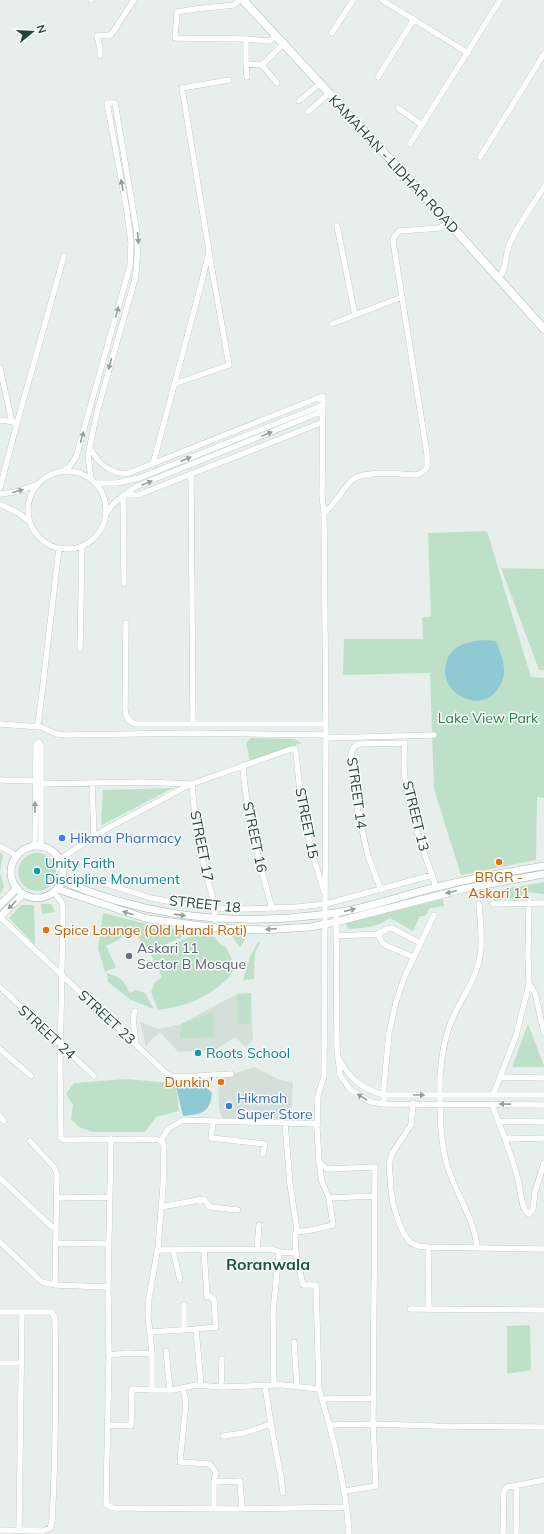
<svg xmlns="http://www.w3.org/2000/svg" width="544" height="1534" font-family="Mulish,sans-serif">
<rect width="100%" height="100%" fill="#e6efeb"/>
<path fill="#d4dfda" d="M251 993 253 1040 246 1047 235 1037 215 1050 178 1052 160 1032 149 1042 146 1047 140 1022 158 1029 181 1024 237 994Z
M254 1067 278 1079 293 1083 291 1119 222 1118 219 1108 218 1079Z"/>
<path fill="#bfe0c8" d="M487 531 531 677 544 678V798L537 797 536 860 461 875 434 789 430 673 343 675 344 639H423L422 617H431L428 533Z
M501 568 544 569V670H539Z
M251 738 294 739 302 743 250 761 246 743Z
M173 788 102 825 101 823 103 790Z
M0 853 3 855 0 872 4 887 0 894Z
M18 872a19 19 0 1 1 38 0a19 19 0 1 1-38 0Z
M544 882V894L526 892 519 898 494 901 488 892Z
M443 899 444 906 430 908 425 916H420L413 931 390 918C377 928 363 928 348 929L345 923Z
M41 904H51L55 912 42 914Z
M21 905H34L35 945 9 918Z
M103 913 147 924 193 932 147 953 135 931 106 946 116 967 105 972 98 948Z
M199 932 212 934 221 945 226 947C228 952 234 961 234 967 234 972 229 977 226 980 208 998 183 1007 158 1010L151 992 155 982 162 977 151 955Z
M231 935H248L240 947Z
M258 942 260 943 255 952 254 979 243 980 250 957Z
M107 973C123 979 122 978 130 993L136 990 145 993 154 1009 131 1000 108 982Z
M251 993 250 1024H237V994Z
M213 1012V1037L180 1039 181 1024Z
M528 1024 544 1066V1067H512Z
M126 1079 172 1083 176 1087 179 1111 156 1117 145 1132H92L79 1127 71 1119 73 1105 66 1094 74 1083Z
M530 1325 531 1370 507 1374V1326Z"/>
<path fill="#8ec9d4" d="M482 640 496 641C499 650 504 660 504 670 505 676 502 682 499 687 482 717 435 693 447 660 453 645 467 642 482 640Z
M205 1086 212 1093C210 1114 200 1114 183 1116L176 1087Z"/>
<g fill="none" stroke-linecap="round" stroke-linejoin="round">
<defs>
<path id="minor" d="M91 0H92
M240 0 234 5 195 9 177 12 175 38 246 39
M382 0 468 53
M332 33 353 0
M275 36 270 41 246 39V64L262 65 283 44
M100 56V48L97 36 111 35 134 0
M246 64 247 77
M262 65 277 83
M378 77 414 19
M299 101 319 84
M398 108 422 125
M308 112 328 94
M410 144 500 0
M480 157 544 54
M337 226 355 315
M499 278C506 270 505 259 508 249 513 231 534 203 544 187
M332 324 402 297
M0 368 12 422
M174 384 229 365 209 253
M0 420 15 422
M90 448C98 463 111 475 129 473L323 396 322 495 324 513
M153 464 202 281 209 251 182 88 229 80
M64 471 69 467 76 457 130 266 131 243 127 211 107 103H115L136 227C138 245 138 261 135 279L97 412 88 455 91 478
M28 510a39 39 0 1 1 78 0a39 39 0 1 1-78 0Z
M191 474 193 723
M96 483H117L139 478 323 405
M0 488 17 423 64 256
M0 494 15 492 36 485
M0 504 18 513 30 522
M106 514 114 503 135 487 323 411
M124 584 123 495H138L323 422
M126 623 125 709C126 717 128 721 136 724H326
M80 649 82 546
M0 724 41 727 57 734 67 735 193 733 326 735
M37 727 39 718 59 548
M326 738 434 735
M243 765C246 814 259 862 272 908
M0 780 35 781 40 784 142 782 192 784C194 814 198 838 204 867 208 884 216 901 215 919
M92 783 94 836
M0 846 17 856
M35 846 36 745 39 742 41 745V847
M60 859 106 829 189 785 291 749H295L296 753 302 812 314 859 324 892
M87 878 151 898 183 904 215 908 246 909 297 907 326 904 432 875
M381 890 368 856 355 798 351 754C352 748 354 745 360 744L405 743C399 793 421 841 436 887
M54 892 62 903 63 909 60 1068 61 1138 64 1140 155 1139 161 1141 164 1145 163 1187 158 1247 149 1298 148 1315 152 1352V1390H173L196 1385 221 1387 274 1385 273 1312 279 1252
M493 904 544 903
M336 913 337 1049 340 1075 349 1088 358 1095 371 1102 384 1104 544 1105
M0 917 166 1073 171 1076 179 1077 231 1074
M336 936 378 934
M413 957 383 944 378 934 387 929 392 928 420 943
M529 984 535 993 544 1033
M0 987 94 1076
M135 1011 133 1019 136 1044
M0 1049 31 1076
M339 1059C350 1079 362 1089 384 1095H544
M500 1077 544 1078
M493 1095 516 1036 529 984 528 957 529 903
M413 1103 411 1125 393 1152 389 1163 391 1189 393 1204 399 1223 404 1234 410 1242 418 1246 428 1247 544 1249
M384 1104V1085L389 1033 396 1002 404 978 434 915
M492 1104C501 1130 512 1154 518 1180 521 1191 520 1204 527 1213L529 1214 533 1209 535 1192 544 1163
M0 1116 4 1121
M498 1121 544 1122
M213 1122 211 1138 265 1144 263 1154
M111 1139 108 1287 109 1355 127 1353 152 1354
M505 1139 544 1138
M30 1141 54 1167 57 1174 55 1285
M161 1141 168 1129 183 1120 317 1124
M319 1162 322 1182 329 1198 375 1196
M0 1178 52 1227 56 1228
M57 1198 110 1197
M161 1207 204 1199 210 1207 238 1210
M296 1232 311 1230 333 1225 329 1198
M0 1242 42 1282 55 1285 108 1287
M56 1243 109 1244
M428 1247 429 1309
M477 1247C474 1218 457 1196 448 1168 439 1140 440 1108 440 1078 441 1060 444 1039 451 1022 460 1000 476 980 480 956 483 939 480 921 479 904
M257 1249 259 1225
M157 1250 272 1249 279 1252 296 1253 295 1235 297 1230 290 1184 285 1123
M173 1250 180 1280
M296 1253 303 1285H316L319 1389
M410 1309 544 1310
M0 1312H52L55 1318C56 1386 56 1453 52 1521L50 1528 43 1531 0 1530
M196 1329 216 1327 214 1300 210 1296 207 1297 204 1250
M184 1330V1305
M150 1332 196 1329 201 1385
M294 1342 297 1386
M166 1351 170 1390
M109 1355 106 1504 113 1508 234 1509 347 1507
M0 1363H21
M274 1384 319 1389C333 1436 346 1484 349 1534
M265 1386 272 1430 281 1477 283 1493
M221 1387 222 1359
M183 1388 186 1403 180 1462 210 1464 216 1473 214 1482 240 1481 242 1509
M322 1399 373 1398
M108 1425 131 1426 132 1389 152 1390
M330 1425 373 1424 435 1426 544 1427
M223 1436 244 1433 271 1424
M345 1491 376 1486 373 1424 375 1167 327 1169 319 1162 317 1128 318 1095 324 1077 326 735 324 513C335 504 341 492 350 482 361 469 399 474 416 475L421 473 427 468V454L393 241 394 237 399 231 440 228 448 222
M214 1509V1482
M19 1531 22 1312
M503 1534 504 1490 508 1487 544 1480
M516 1534 517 1485"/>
<path id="tertiary" d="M11 872a26 26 0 1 1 52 0a26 26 0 1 1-52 0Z
M62 881C137 913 208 923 289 918 308 916 328 915 346 911 377 905 407 894 437 887 473 878 508 872 544 866
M57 889 148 919 218 928 264 930 310 927 336 922 463 889 544 874
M0 905 17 888
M0 917 23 894"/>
<path id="secondary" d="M243 0 448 222 544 329"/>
</defs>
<use href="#minor" stroke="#a8b8b2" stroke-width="6"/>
<use href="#tertiary" stroke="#a8b8b2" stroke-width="8"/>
<use href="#secondary" stroke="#a4bbb3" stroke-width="9"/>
<use href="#minor" stroke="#fff" stroke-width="5.5"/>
<use href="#tertiary" stroke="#fff" stroke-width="7"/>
<use href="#secondary" stroke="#fff" stroke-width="8"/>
</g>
<defs><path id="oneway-solid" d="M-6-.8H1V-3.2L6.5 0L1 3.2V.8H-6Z"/></defs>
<g fill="#92a09c">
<use href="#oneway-solid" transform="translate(122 185) rotate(-101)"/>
<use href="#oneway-solid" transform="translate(138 238) rotate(85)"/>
<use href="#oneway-solid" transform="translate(117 312) rotate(-74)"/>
<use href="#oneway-solid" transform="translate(110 364) rotate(105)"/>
<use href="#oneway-solid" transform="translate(267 434) rotate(-22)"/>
<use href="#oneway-solid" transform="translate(82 437) rotate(-74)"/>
<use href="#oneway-solid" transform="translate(186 459) rotate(-21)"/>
<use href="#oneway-solid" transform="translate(147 483) rotate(-22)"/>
<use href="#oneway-solid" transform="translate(18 491) rotate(-16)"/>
<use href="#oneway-solid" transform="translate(35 807) rotate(-90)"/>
<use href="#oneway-solid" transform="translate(451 892) rotate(166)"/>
<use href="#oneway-solid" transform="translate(12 905) rotate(135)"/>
<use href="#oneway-solid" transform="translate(350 910) rotate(-13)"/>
<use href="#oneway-solid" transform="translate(128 913) rotate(-162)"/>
<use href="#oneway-solid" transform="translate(180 915) rotate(8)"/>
<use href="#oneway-solid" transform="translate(271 929) rotate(176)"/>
<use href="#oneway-solid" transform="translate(419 1095)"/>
<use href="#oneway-solid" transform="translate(362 1097) rotate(-149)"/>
<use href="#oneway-solid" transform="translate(505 1104) rotate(-179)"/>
</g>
<g fill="#3f7fe0" stroke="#f7fbf9" stroke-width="1.5">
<circle cx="62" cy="838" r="4"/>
<circle cx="229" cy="1106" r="4"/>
</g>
<g fill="#e8710a" stroke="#f7fbf9" stroke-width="1.5">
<circle cx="499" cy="862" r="4"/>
<circle cx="46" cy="930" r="4"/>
<circle cx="221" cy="1082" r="4"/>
</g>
<g fill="#0f9aa8" stroke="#f7fbf9" stroke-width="1.5">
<circle cx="37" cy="871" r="4"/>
<circle cx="198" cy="1053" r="4"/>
</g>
<circle fill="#6b7280" stroke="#f7fbf9" stroke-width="1.5" cx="129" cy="956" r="4"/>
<g text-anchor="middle" stroke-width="3" stroke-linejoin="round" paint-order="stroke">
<g font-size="14" fill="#24423a" stroke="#f7fbf9">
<text transform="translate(394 164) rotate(47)" y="5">KAMAHAN - LIDHAR ROAD</text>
<text transform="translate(357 793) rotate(82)" y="5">STREET 14</text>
<text transform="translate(416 816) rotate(76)" y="5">STREET 13</text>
<text transform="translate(307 823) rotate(79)" y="5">STREET 15</text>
<text transform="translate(255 837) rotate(78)" y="5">STREET 16</text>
<text transform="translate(202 846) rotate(79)" y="5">STREET 17</text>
<text transform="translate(205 904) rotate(6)" y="5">STREET 18</text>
<text transform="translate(107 1017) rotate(43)" y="5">STREET 23</text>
<text transform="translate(47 1032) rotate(43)" y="5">STREET 24</text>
</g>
<g font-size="14" fill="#2d7a4b" stroke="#f7fbf9">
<text x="488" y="723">Lake View Park</text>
</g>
<g font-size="14" fill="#366cbe" stroke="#f7fbf9" text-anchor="start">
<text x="70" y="843">Hikma Pharmacy</text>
<text x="237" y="1103">Hikmah<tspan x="237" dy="16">Super Store</tspan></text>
</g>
<g font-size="14" fill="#0d838f" stroke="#f7fbf9" text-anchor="start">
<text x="45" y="868">Unity Faith<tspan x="45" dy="16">Discipline Monument</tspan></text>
<text x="206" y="1058">Roots School</text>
</g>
<g font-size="14" fill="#c56008" stroke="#f7fbf9">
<text x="499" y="882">BRGR -<tspan x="499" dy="16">Askari 11</tspan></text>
<text x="54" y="935" text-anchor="start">Spice Lounge (Old Handi Roti)</text>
<text x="213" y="1087" text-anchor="end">Dunkin'</text>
</g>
<g font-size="14" fill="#5b616d" stroke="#f7fbf9" text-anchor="start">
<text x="137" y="953">Askari 11<tspan x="137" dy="16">Sector B Mosque</tspan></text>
</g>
<g font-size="16" font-weight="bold" fill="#1f5548" stroke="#f7fbf9">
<text x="268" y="1270">Roranwala</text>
</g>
</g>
<g transform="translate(32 32) rotate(72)" stroke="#f7fbf9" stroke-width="3" paint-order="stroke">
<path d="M0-3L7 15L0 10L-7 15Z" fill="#24423a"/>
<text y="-6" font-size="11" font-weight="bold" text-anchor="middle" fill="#24423a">N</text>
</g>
</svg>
